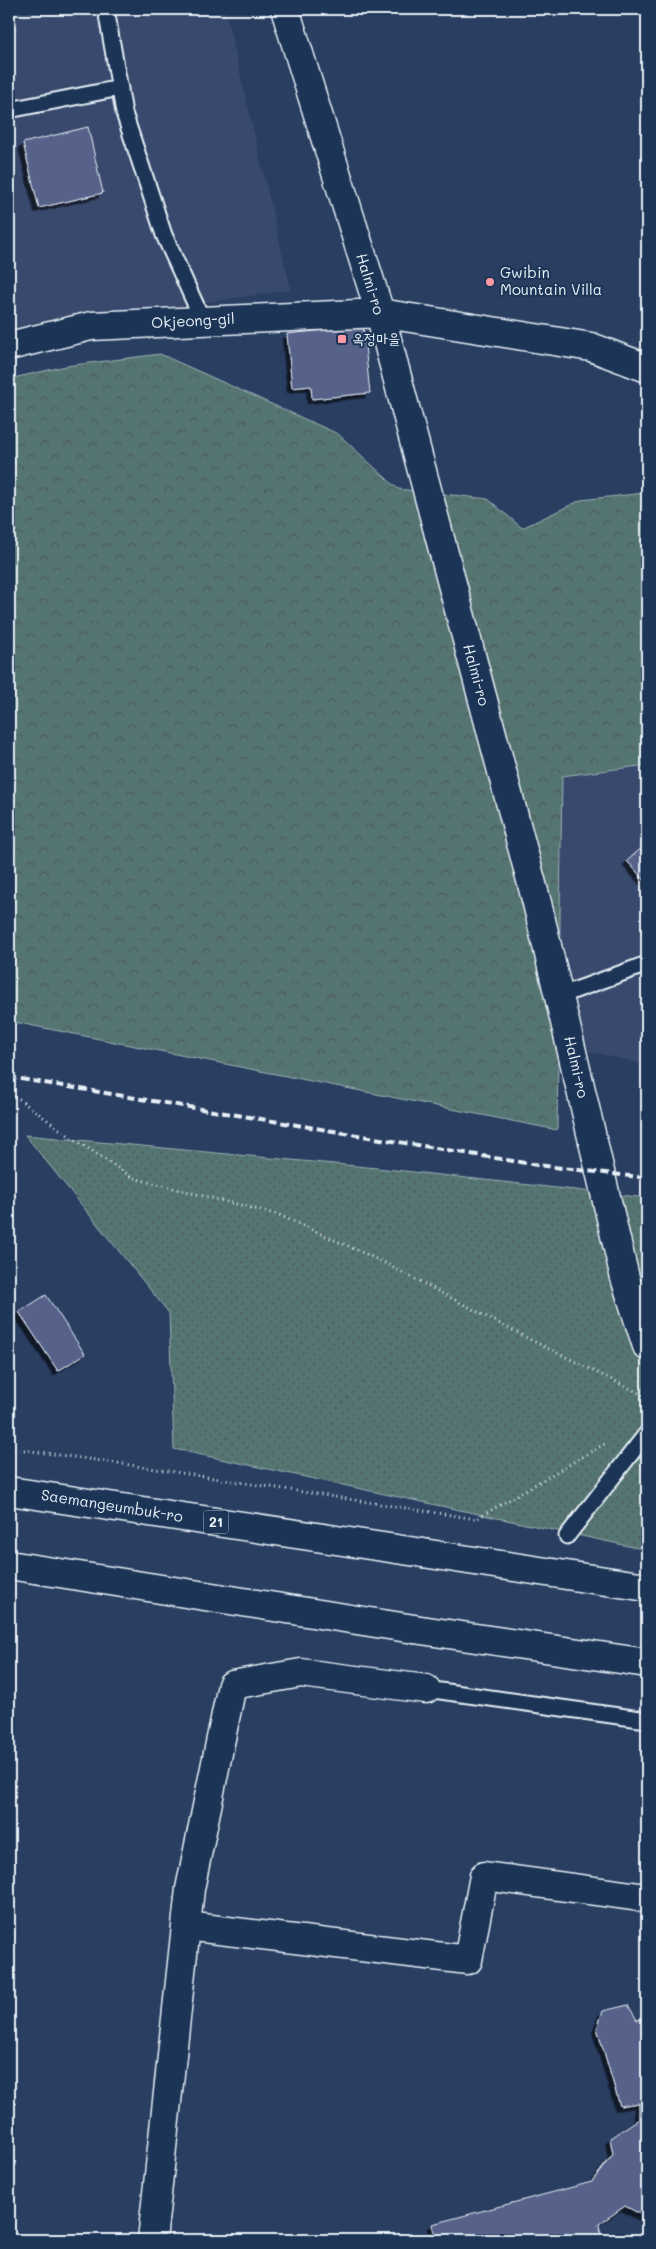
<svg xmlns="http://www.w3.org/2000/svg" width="656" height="2249" font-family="Mali,'Poor Story',sans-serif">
<defs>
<pattern id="grass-dots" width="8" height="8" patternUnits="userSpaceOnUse" patternTransform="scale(1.25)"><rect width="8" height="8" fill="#557472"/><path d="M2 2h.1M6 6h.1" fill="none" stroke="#4d5c5c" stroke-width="1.8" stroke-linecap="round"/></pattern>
<pattern id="forest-crowns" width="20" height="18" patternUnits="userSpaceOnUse" patternTransform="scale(1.25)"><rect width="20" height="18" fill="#557472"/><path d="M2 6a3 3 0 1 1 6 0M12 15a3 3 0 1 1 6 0" fill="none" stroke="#4d5c5c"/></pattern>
<filter id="shadow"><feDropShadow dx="-4.5" dy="4.5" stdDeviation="0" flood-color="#0009"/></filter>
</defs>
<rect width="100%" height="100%" fill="#293e61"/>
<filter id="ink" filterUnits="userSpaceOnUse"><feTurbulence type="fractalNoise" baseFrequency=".02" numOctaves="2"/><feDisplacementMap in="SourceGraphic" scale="10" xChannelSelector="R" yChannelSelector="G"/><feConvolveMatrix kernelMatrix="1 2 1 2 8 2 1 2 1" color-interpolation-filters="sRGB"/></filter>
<g filter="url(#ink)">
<path fill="#37496d" d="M9 9H225L291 290 9 331Z
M647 765V1065L558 1044 562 775Z"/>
<path fill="url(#grass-dots)" stroke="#9eb2b5" d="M25 1135 377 1168 647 1198V1550L174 1449 169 1313Z"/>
<path fill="url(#forest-crowns)" stroke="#9eb2b5" d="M160 354 338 434 398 489 488 499 522 528 581 500 644 493 647 498V765L562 776 557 1130 9 1021V379L66 366Z"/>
<path fill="#57628a" stroke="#e8f1f8" filter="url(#shadow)" d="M88 127 103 193 39 208 23 143Z
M363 326 370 393 312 399 311 386 292 388 287 334Z
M647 843V883L627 861Z
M46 1295 85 1354 58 1371 19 1312Z
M628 2005 637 2020 647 2018V2211L644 2216 625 2206 599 2224 602 2240H436L432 2224 592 2182 613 2154 610 2138 639 2119V2103L620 2106 597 2028 603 2011Z"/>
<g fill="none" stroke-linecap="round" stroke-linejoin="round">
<defs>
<path id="service" d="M106 9 124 113 164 235 203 321
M9 110 120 88
M559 996 647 964
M567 1536 647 1433
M426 1689 647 1720"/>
<path id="minor" d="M285 9 380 313 537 903 625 1278 647 1346
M9 346 91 326 380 313 591 347 647 368
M186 1926 468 1960 484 1876 647 1898
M152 2240 190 1889 232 1685 301 1673 426 1689"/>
<path id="trunk" d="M9 1491 423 1553
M9 1565 414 1629
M592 1579 647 1587
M586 1654 647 1663"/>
</defs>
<use href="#service" stroke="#e8f1f8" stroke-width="19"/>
<use href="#minor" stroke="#e8f1f8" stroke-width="31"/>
<use href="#trunk" stroke="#e8f1f8" stroke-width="31"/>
<path stroke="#e8f1f8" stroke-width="3" stroke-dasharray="1 4" stroke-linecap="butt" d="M9 1097 19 1099 62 1131 133 1178 279 1215 379 1260 531 1340 647 1397
M9 1448 117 1463 476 1519 606 1443"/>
<use href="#service" stroke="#1d3557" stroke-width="15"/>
<use href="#minor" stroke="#1d3557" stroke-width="28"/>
<use href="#trunk" stroke="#1d3557" stroke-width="28"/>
<path stroke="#e8f1f8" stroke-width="4" stroke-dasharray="8 4" stroke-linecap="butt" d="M9 1077 537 1165 647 1178"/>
<defs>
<path id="trunk-bridge" d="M423 1553 592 1579
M414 1629 586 1654"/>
</defs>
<use href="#trunk-bridge" stroke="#e8f1f8" stroke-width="31" stroke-linecap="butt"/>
<use href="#trunk-bridge" stroke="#1d3557" stroke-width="28"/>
</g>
</g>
<g fill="#ff9aa2" stroke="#1d3557" stroke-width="2">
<circle cx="490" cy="282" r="5"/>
<rect x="337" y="334" width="10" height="10" rx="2.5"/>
</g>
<g text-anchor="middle" stroke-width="4" stroke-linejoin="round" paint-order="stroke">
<rect fill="#1d3557" stroke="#abb9c8" stroke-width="1" x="203.5" y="1510.5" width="25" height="23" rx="4"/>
<g font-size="14" font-weight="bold" fill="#e8f1f8">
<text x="216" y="1527">21</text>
</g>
<g font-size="15" fill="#e8f1f8" stroke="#1d3557" text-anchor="start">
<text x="500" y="278">Gwibin<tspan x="500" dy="17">Mountain Villa</tspan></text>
<text x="352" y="344">옥정마을</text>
</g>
<g font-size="15" fill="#e8f1f8" stroke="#1d3557">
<text transform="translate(370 284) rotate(73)" y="5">Halmi-ro</text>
<text transform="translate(193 321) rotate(-3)" y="5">Okjeong-gil</text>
<text transform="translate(476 675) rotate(75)" y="5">Halmi-ro</text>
<text transform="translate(576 1067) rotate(77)" y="5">Halmi-ro</text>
<text transform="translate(112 1506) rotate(9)" y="5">Saemangeumbuk-ro</text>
</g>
</g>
<rect width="656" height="2249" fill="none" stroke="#1d3557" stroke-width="30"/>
<rect x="15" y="15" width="626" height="2219" fill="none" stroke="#e8f1f8" stroke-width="2" filter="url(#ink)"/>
</svg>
